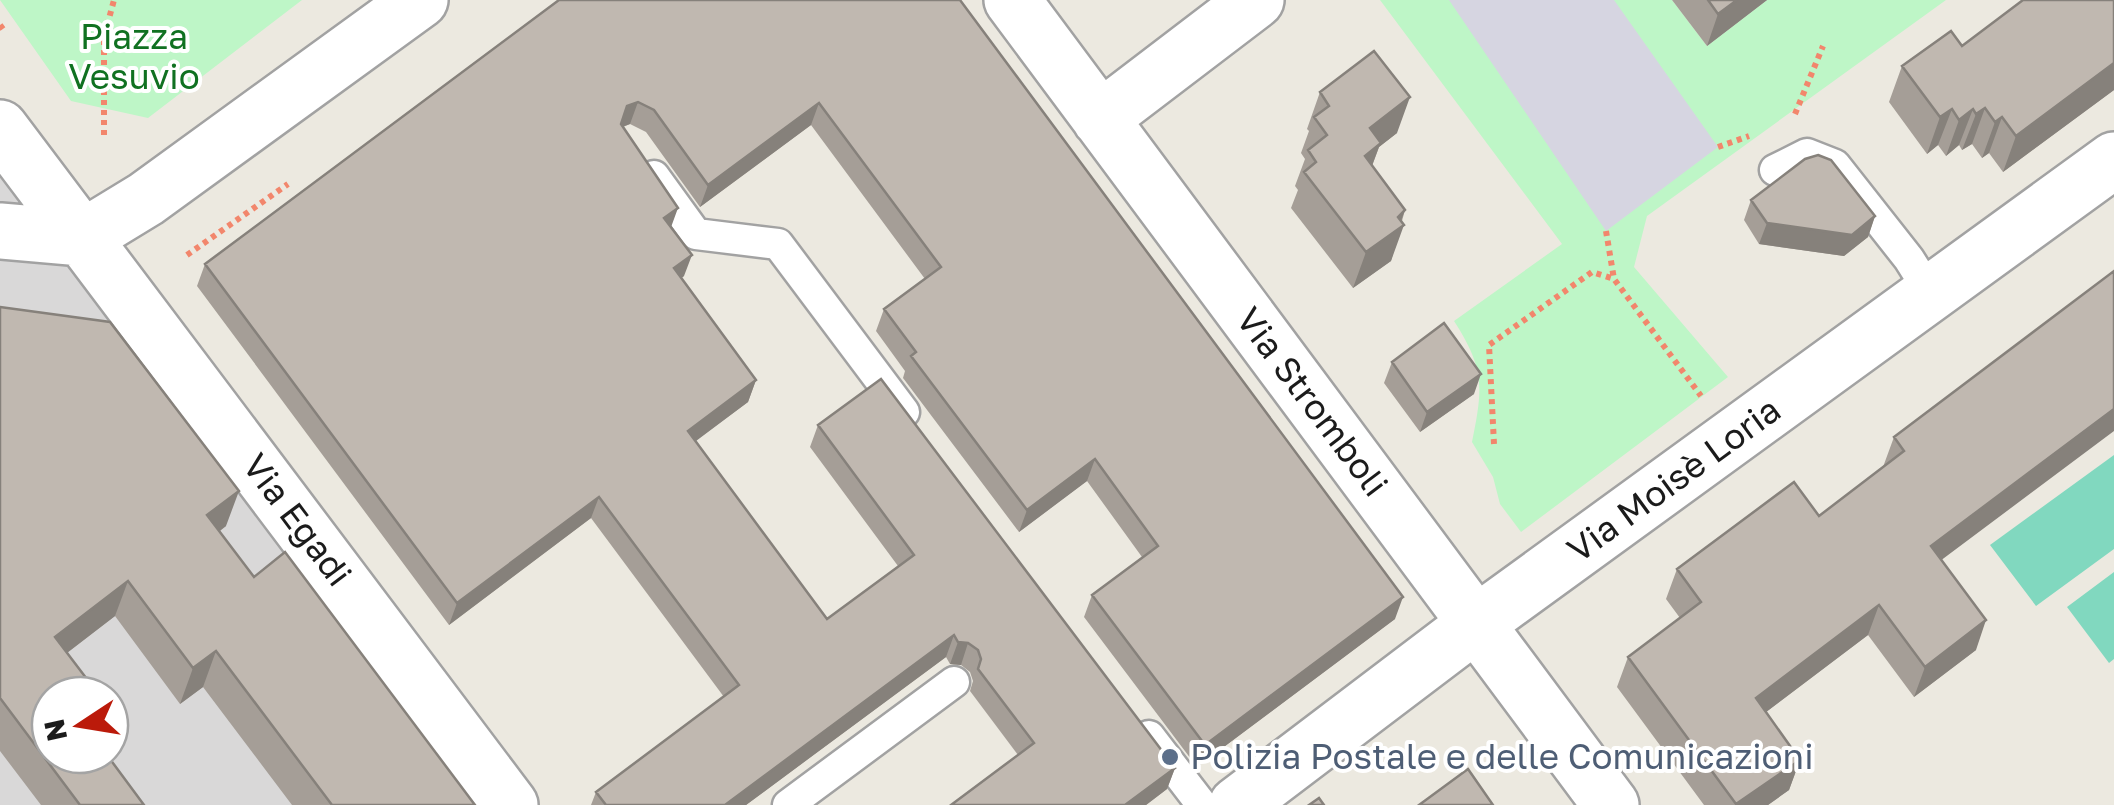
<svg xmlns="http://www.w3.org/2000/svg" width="2114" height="805" font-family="'Golos Text',sans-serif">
<rect width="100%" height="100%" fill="#ece9e0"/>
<path fill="#d9d8d8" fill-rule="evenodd" d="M0 147 473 805H0ZM50 695H110V755H50Z"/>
<path fill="#bef6c7" d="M0 0H302L148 118 71 101Z
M1380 0H1672L1707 46 1767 0H1946L1647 216 1634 267 1728 377 1521 532 1500 504 1493 477 1472 442C1483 388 1485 369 1454 321L1562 244Z"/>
<path fill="#81d8bf" d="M2114 455V549L2036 606 1990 545Z
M2114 572V659L2109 663 2067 607Z"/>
<path fill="#d6d5e1" d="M1449 0H1614L1718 147 1606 231Z"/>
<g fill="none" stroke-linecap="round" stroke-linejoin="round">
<defs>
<path id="service" d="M1775 170 1807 154 1835 165 1909 259 1931 294
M654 176 696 234 778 244 904 412
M1149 736 1202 805
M788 805 954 682"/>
<path id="minor" d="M1012 0 1611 805
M1100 119 1256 0
M0 128 510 805
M0 231 82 238 146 199 420 0
M1237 805 1477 623 2114 160"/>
</defs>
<use href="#service" stroke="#a2a2a2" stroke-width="35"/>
<use href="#minor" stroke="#a2a2a2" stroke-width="60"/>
<path stroke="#f2866c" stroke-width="6" stroke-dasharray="5 5" stroke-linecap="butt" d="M0 25 5 32
M1795 114 1823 46
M104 135V37L114 0
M1718 147 1749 136
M1606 231 1614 279
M187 255 288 184
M1494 444 1489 345 1592 272 1614 279 1701 396"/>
<use href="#service" stroke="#fff" stroke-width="30"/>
<use href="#minor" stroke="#fff" stroke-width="55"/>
</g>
<path fill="#a59e97" d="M559 0H960L1395 619 1197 767 1084 617 1092 595 1142 557 1087 481 1019 532 903 378 905 371 876 331 884 309 925 279 811 125 700 207 646 132 630 124 623 127 671 227 684 276 681 278 756 380 748 402 695 441 827 619 898 566 810 447 818 425 1175 768 1167 789 1146 805H951L1018 755 970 691 973 681 970 672 961 665 950 664 946 657 746 805H591L596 792 724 697 591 518 449 625 197 286 205 264Z
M1672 0H1767L1707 46Z
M2114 0V90L2003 172 1989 153 1982 158 1972 144 1962 150 1959 145 1946 156 1938 145 1927 154 1889 102 1902 66 1962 46Z
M1320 92 1397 133 1379 147 1372 166 1405 210 1391 261 1353 288 1291 208 1298 190 1295 186 1305 159 1301 153 1309 131 1307 129Z
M1751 200 1875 216 1868 237 1844 256 1759 244 1744 220Z
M2114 271 1941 560 1976 650 1914 697 1868 635 1766 712 1800 760 1789 790 1768 805H1704L1617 687 1628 657 1680 618 1666 599 1677 569 1819 516 1883 467 1894 437Z
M0 307 226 526 220 531 254 577 475 805H292L203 687 180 704 115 616 67 653 108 757 144 805H41L0 751Z
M1392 362 1474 394 1420 432 1384 383Z"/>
<path fill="#86817b" d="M1737 0H1767L1707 46 1718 14Z
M2114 63V90L2003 172 2016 136Z
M1410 97 1397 133 1379 147 1367 179 1352 192 1370 128Z
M638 102 630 124 619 128 627 106Z
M819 103 811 125 700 207 708 185Z
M1985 108 1972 144 1962 150 1976 114Z
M1952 109 1938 145 1927 154 1940 117Z
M1973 109 1959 145 1946 156 1959 120Z
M2002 117 1989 153 1982 158 1995 122Z
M678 208 670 230 664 218Z
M1405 210 1398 229 1404 225 1391 261 1353 288 1366 252Z
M1875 216 1868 237 1844 256 1759 244 1767 223Z
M692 255 684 276 666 290 674 268Z
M1481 374 1474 394 1420 432 1427 412Z
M756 380 748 402 680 453 688 431Z
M2114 409V431L1920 576 1931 546Z
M1095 459 1087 481 1019 532 1027 510Z
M239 491 226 526 194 550 207 515Z
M599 497 591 518 449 625 457 603Z
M128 581 115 616 42 672 55 637Z
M1403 597 1395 619 1197 767 1205 745Z
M1879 605 1868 635 1745 728 1756 698Z
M1986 620 1976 650 1914 697 1925 667Z
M954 635 946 657 746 805H725Z
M958 642 968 643 961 665 950 664Z
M216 651 203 687 180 704 193 668Z
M120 724 110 751V731Z
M1800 760 1789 790 1768 805H1736Z
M1175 768 1167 789 1146 805H1125Z"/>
<path fill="#c0b8b0" stroke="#86817b" stroke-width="2.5" d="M559 0H960L1403 597 1205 745 1092 595 1158 546 1095 459 1027 510 911 356 916 352 884 309 941 267 819 103 708 185 654 110 638 102 627 106 621 124 678 208 664 218 692 255 674 268 756 380 688 431 827 619 914 555 818 425 881 379 1175 768 1125 805H951L1034 743 978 669 981 659 978 650 968 643 958 642 954 635 725 805H606L596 792 739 685 599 497 457 603 205 264Z
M1708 0H1737L1718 14Z
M2023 0H2114V63L2016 136 2002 117 1995 122 1985 108 1976 114 1973 109 1959 120 1952 109 1940 117 1902 66 1951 31 1962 46Z
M1374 51 1410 97 1370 128 1381 143 1365 156 1405 210 1398 217 1404 225 1366 252 1304 172 1316 162 1308 150 1327 135 1314 117 1329 106 1320 92Z
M1818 155 1831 160 1875 216 1852 235 1767 223 1751 200 1805 159Z
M2114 271V409L1931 546 1986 620 1925 667 1879 605 1756 698 1800 760 1736 804 1628 657 1701 602 1677 569 1794 482 1819 516 1904 451 1894 437Z
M0 307 110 322 239 491 207 515 254 577 285 552 475 805H332L216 651 193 668 128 581 55 637 99 695H50V755H107L144 805H80L0 698Z
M1444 323 1481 374 1427 412 1392 362Z
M110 710 120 724 110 731Z
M1468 769 1493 805H1419Z
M1319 798 1324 805H1309Z"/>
<circle fill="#5c6f8a" stroke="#fff" stroke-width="4" cx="1170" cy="757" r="10"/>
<g text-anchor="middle" stroke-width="8" stroke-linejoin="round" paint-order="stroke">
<g font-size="35" fill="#107121" stroke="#fff">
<text x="134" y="49">Piazza<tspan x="134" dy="40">Vesuvio</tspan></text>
</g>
<g font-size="35" fill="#1b1b1b" stroke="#fff">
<text transform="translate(1312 402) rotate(53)" y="12">Via Stromboli</text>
<text transform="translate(1674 480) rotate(-36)" y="12">Via Moisè Loria</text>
<text transform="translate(297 520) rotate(53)" y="12">Via Egadi</text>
</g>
<g font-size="35" fill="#4e5e75" stroke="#fff" text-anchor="start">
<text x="1190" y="769">Polizia Postale e delle Comunicazioni</text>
</g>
</g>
<g transform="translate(80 725) rotate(258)"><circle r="48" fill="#ffffff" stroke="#a4a4a4" stroke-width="2.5"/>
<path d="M0-8L18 38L0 25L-18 38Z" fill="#bb1a0a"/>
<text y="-15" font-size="28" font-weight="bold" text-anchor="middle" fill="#1b1b1b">N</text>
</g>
</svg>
